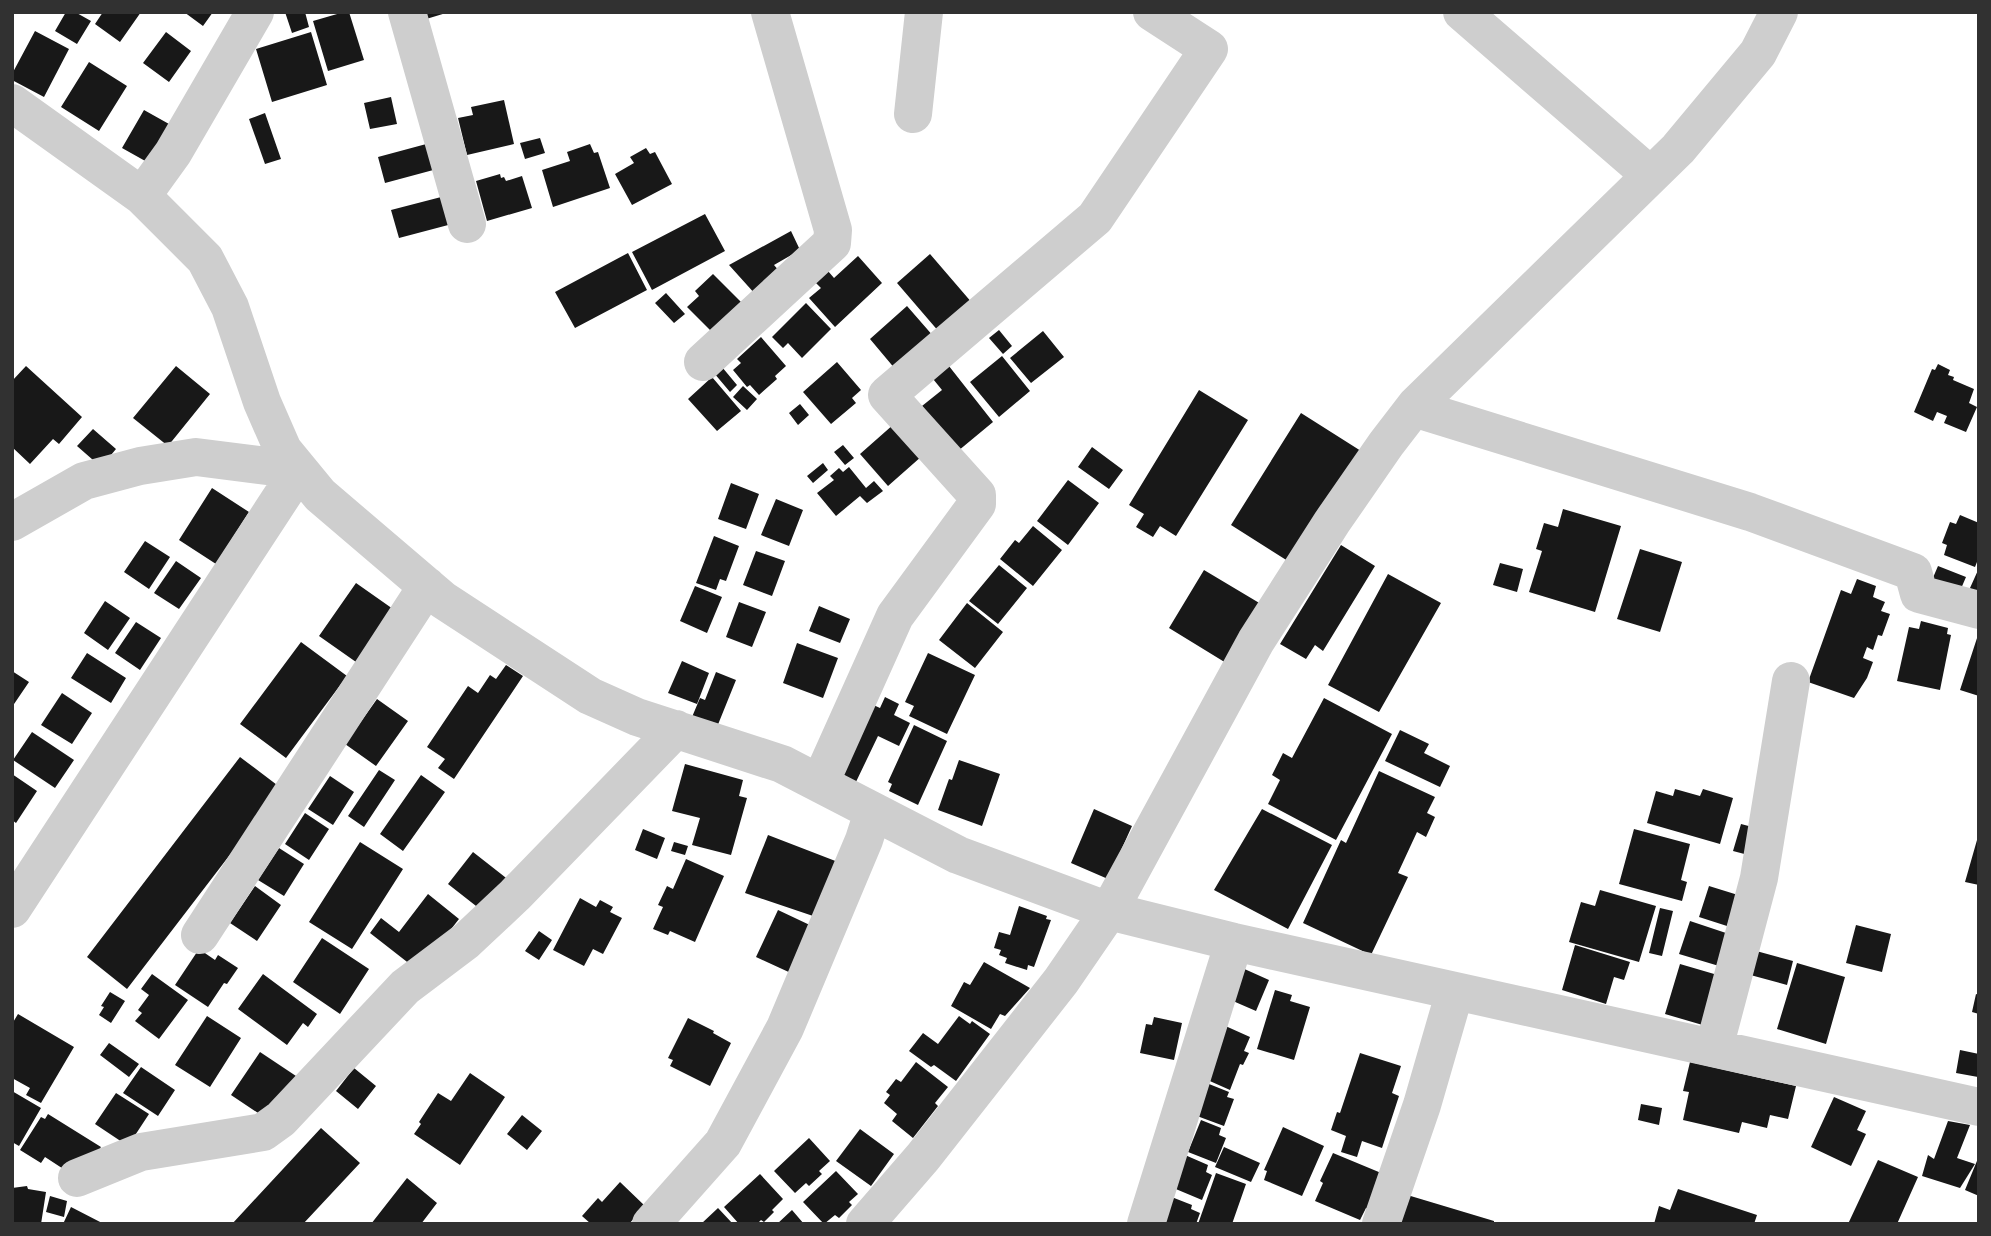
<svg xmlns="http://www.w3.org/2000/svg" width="1991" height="1236" font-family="Montserrat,sans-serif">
<rect width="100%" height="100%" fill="#fff"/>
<path fill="#181818" d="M66 12H75L91 21 77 44 55 31Z
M103 12H141L120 42 95 24Z
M184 12H213L203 26Z
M285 12H305L309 27 292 33Z
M344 12H349L364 60 328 71 313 21Z
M421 12H446V13L423 20Z
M35 31 69 49 44 97 12 80V74Z
M166 32 191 51 169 82 143 63Z
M311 32 327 85 272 102 256 49Z
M89 62 127 86 99 131 61 107Z
M391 97 397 124 370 129 364 103Z
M504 100 514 144 467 155 458 118 473 115 471 107Z
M144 110 169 124 147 162 122 148Z
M265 113 281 159 265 164 249 119Z
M540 138 545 153 525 159 520 143Z
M430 143 437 169 385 183 378 157Z
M590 144 594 153 598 152 610 188 553 207 542 170 570 161 567 152Z
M646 148 650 154 655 152 672 184 632 205 615 174 634 163 630 157Z
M500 174 501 178 504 177 506 181 522 176 532 208 487 221 476 181Z
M445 196 452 224 399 238 391 210Z
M705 214 725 251 652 290 632 252Z
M791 231 800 250 774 265 780 272 756 295 729 265Z
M628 253 647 290 575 328 555 292Z
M930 254 973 304 940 333 897 283Z
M858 256 882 283 835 327 809 298 821 288 815 282 828 271 834 278Z
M713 274 741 302 711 331 687 307 699 296 695 291Z
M666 293 685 314 674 323 655 303Z
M806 303 831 329 802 358 788 343 783 348 772 337Z
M907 306 934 337 896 370 870 339Z
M999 330 1012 346 1003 354 989 338Z
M1043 331 1064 357 1031 383 1010 358Z
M761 337 786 366 775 376 777 379 759 395 750 385 747 387 733 370 741 363 737 359Z
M1002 356 1030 391 999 417 970 382Z
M945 361 993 422 958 451 922 406 942 390 929 374Z
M837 362 861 390 852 398 856 403 831 424 803 392Z
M1938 364 1950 370 1948 375 1954 377 1953 380 1974 389 1969 403 1977 407 1966 432 1944 423 1947 416 1937 412 1933 421 1914 412 1932 369 1935 370Z
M26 366 82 417 59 444 53 439 30 464 12 447V381Z
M176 366 210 394 168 446 133 418Z
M722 367 737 385 730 392 714 373Z
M712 377 741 411 717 431 688 399Z
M743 386 757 399 747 410 733 397Z
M1199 390 1248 420 1176 536 1160 526 1153 537 1136 527 1144 514 1129 505Z
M800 404 809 415 798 425 789 413Z
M1301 413 1361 451 1291 563 1231 525Z
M894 424 922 456 888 486 860 454Z
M93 429 116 449 101 467 77 446Z
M843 445 854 458 845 465 834 452Z
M1092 447 1123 470 1109 489 1078 467Z
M823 463 828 470 813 483 807 476Z
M849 467 866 488 874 481 883 491 867 503 860 496 836 516 817 493 834 480 830 476 839 468 843 472Z
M1068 480 1099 503 1068 545 1037 521Z
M731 483 759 494 746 529 718 519Z
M212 488 249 512 216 564 179 540Z
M776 499 803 510 789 546 761 535Z
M1563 509 1621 526 1595 612 1529 592 1542 551 1536 549 1544 523 1558 527Z
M1960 515 1979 523V562H1977L1975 567 1944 555 1947 545 1942 543 1950 522 1956 524Z
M1033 526 1062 550 1033 586 1000 559 1015 540 1019 543Z
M714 536 739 546 726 581 720 579 716 590 696 583Z
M145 541 170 557 149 589 124 572Z
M1341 545 1375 566 1323 651 1315 645 1306 659 1280 644Z
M1640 549 1682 562 1660 632 1617 619Z
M756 551 785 561 772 596 743 585Z
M176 561 201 578 179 609 154 593Z
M1500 563 1523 569 1517 592 1493 585Z
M999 565 1027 588 998 624 969 601Z
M1938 566 1966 577 1957 598 1929 587Z
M1979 568V605L1970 588Z
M1204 570 1266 607 1231 666 1169 628Z
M1388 574 1441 603 1379 712 1328 685Z
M1857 579 1876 586 1873 597 1885 602 1881 611 1890 614 1882 636 1878 635 1873 650 1867 647 1863 658 1873 662 1867 678 1854 698 1808 682 1841 590 1851 594Z
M356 583 393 609 356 662 319 636Z
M695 586 722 597 707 633 680 621Z
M105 601 130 618 108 650 84 633Z
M739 602 766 612 752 647 726 637Z
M967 603 1003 632 975 668 939 640Z
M819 606 850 619 840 643 809 631Z
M1921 621 1948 628 1947 634 1951 635 1940 690 1897 681 1909 627 1919 629Z
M136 622 161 638 140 670 115 653Z
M1978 635H1979V696L1960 690Z
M301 642 347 676 286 758 240 724Z
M797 643 838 658 823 698 783 683Z
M87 653 126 678 111 703 71 678Z
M928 653 975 675 947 734 909 716 914 706 905 702Z
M682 661 709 673 697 704 668 693Z
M506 665 523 676 454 779 438 768 445 759 427 747 468 686 478 693 490 675 496 679Z
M12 671 29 682 12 707Z
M716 672 736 680 717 727 692 717 700 698 705 700Z
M62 693 92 713 72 744 41 725Z
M885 697 899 704 894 715 910 723 899 746 878 736 855 784 839 776 869 703 880 708Z
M1324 698 1392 734 1336 840 1268 804 1280 780 1272 775 1283 753 1292 758Z
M377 699 408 721 376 766 345 744Z
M914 725 947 741 918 805 889 791 892 784 888 782Z
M1400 730 1429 744 1424 753 1450 766 1440 787 1385 761Z
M32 732 74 760 55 788 13 760Z
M240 757 281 788 127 989 87 957Z
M959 760 1000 774 982 826 938 810 949 779 952 780Z
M685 764 743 780 739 796 747 798 731 855 692 845 700 818 672 811Z
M379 770 395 780 364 827 348 816Z
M1379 771 1435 797 1427 813 1435 817 1426 837 1417 832 1398 873 1408 877 1371 955 1303 923 1341 840 1346 843Z
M12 774 37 791 16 823 12 820Z
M421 775 445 792 403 851 380 834Z
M330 776 354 792 333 825 308 809Z
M1675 789 1700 796 1703 789 1733 798 1720 844 1647 823 1656 791 1673 796Z
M1094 809 1132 826 1108 879 1071 863Z
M1262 809 1332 845 1288 929 1214 890Z
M305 813 329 829 309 860 285 844Z
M1741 824 1760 829 1752 856 1733 851Z
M643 829 665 838 657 859 635 850Z
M1634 829 1690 844 1681 880 1687 882 1682 901 1619 884Z
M1979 833V885L1965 882Z
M768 835 838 862 819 918 745 893Z
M360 842 403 869 352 949 309 922Z
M674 842 688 846 685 855 671 851Z
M279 848 304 864 284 896 258 880Z
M473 852 510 881 485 913 448 884Z
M686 859 724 876 695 942 670 931 668 935 653 929 663 907 658 905 667 886 673 889Z
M255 886 281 905 257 941 230 923Z
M1709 886 1738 895 1727 926 1699 917Z
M1600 890 1656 906 1639 962 1569 942 1581 902 1595 906Z
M428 894 459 919 430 956 411 965 370 933 381 918 399 932Z
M580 898 596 907 600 900 613 907 610 912 622 918 603 954 593 949 584 966 553 950Z
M1019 906 1047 916 1046 919 1051 920 1034 967 1028 965 1027 970 1005 963 1007 958 999 955 1001 950 994 948 999 932 1010 935Z
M1660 908 1673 911 1662 956 1649 953Z
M778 910 814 927 793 974 756 957Z
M1690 921 1738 937 1729 969 1679 954Z
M1856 925 1891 934 1882 972 1846 963Z
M539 931 552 940 539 960 525 951Z
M322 938 369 969 340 1014 293 982Z
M1575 945 1630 962 1624 980 1614 977 1606 1004 1562 990Z
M199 949 215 960 218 955 238 968 227 984 224 983 208 1007 175 985Z
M1749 949 1793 961 1787 985 1743 973Z
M984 962 1030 988 1005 1016 1000 1014 991 1029 951 1006 964 982 970 985Z
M1797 963 1845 977 1826 1044 1777 1029Z
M1680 964 1721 976 1706 1026 1665 1014Z
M1240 967 1269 980 1256 1011 1226 998Z
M152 974 188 1000 159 1039 135 1021 142 1013 138 1010 149 995 141 989Z
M263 974 317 1014 308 1027 303 1023 287 1045 238 1009Z
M1275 990 1292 995 1290 1001 1310 1007 1294 1060 1257 1049Z
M110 992 125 1001 111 1023 99 1015 104 1007 101 1006Z
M1976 994 1979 995V1014L1972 1012Z
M18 1014 74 1047 41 1103 26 1095 30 1088 12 1078V1024Z
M207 1016 241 1038 210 1087 175 1065Z
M959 1016 970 1024 972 1021 990 1034 956 1081 934 1065 931 1067 909 1051 923 1033 938 1044Z
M1154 1017 1182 1023 1174 1060 1140 1053 1146 1024 1152 1025Z
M688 1018 714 1031 713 1033 731 1043 710 1086 670 1066 673 1060 668 1058Z
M1221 1024 1250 1037 1244 1051 1249 1053 1243 1065 1240 1064 1230 1090 1203 1078Z
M109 1043 139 1064 129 1077 100 1055Z
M1960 1050 1979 1054 1978 1077 1956 1073Z
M260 1052 302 1080 264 1117 231 1095Z
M1360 1053 1401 1066 1392 1093 1399 1096 1382 1148 1362 1141 1357 1157 1341 1152 1346 1136 1331 1130 1337 1112 1340 1113Z
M916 1062 948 1087 935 1103 938 1106 913 1138 892 1121 897 1114 884 1103 890 1095 886 1092 896 1079 901 1082Z
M1690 1062 1796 1086 1788 1119 1770 1115 1767 1128 1742 1122 1739 1133 1683 1120 1689 1092 1683 1091Z
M141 1067 175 1090 158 1116 123 1093Z
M354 1068 376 1086 358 1109 336 1091Z
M470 1073 505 1097 460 1165 414 1134 421 1124 419 1122 438 1093 451 1101Z
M1209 1084 1229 1092 1227 1097 1234 1099 1224 1126 1197 1116Z
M12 1091 41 1108 19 1146 12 1142Z
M116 1093 149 1114 128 1146 95 1124Z
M1834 1097 1866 1111 1857 1130 1866 1134 1851 1166 1811 1147Z
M1641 1104 1662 1108 1659 1125 1638 1120Z
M48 1114 101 1147 92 1161 68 1172 45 1157 41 1163 20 1150 41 1117 45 1119Z
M522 1115 542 1131 527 1150 507 1134Z
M1201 1120 1221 1128 1219 1135 1226 1138 1216 1163 1188 1152Z
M1948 1121 1970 1125 1957 1158 1975 1164 1960 1188 1922 1176 1928 1155 1934 1159Z
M1283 1127 1324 1146 1302 1196 1264 1180 1267 1171 1264 1170Z
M321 1128 360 1163 303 1224H232Z
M860 1129 894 1154 871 1186 836 1161Z
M809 1138 830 1161 819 1171 822 1174 809 1186 806 1183 795 1193 774 1171Z
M1224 1147 1260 1163 1251 1182 1215 1167Z
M1333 1153 1386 1175 1372 1211 1366 1208 1360 1220 1315 1201 1323 1183 1320 1181Z
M1185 1155 1208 1165 1206 1172 1212 1175 1202 1200 1171 1187Z
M1979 1156V1196L1965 1190Z
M1878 1160 1918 1177 1897 1224H1848Z
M836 1171 858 1194 849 1202 852 1205 839 1218 835 1215 824 1224 803 1202Z
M1216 1173 1246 1184 1232 1224H1198Z
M760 1174 783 1199 772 1210 774 1212 764 1222 761 1220 757 1224H739L724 1207Z
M407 1178 437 1203 421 1224H371Z
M620 1182 645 1206 629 1224H591L582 1216 598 1198 602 1202Z
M27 1186 28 1189 46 1192 41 1224H12V1188Z
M1678 1189 1757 1215 1754 1224H1654L1659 1206 1670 1210Z
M1404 1194 1494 1221V1224H1395Z
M50 1196 67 1201 64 1217 46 1212Z
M1169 1196 1192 1205 1191 1209 1200 1213 1196 1224H1159Z
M71 1207 104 1224H63Z
M718 1208 733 1224H701Z
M792 1210 804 1224H777Z"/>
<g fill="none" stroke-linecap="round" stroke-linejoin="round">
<path stroke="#cecece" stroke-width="38" d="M407 12 467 224
M1462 12 1650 175
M12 103 142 196 205 259 230 307 262 402 283 450 320 495 443 600 590 696 637 717 782 764 958 855 1109 911 1234 942 1979 1107
M913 114 924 12
M142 196 173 153 255 12
M703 362 832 243 833 230 770 12
M1416 405 1427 412 1750 512 1913 572 1919 594 1979 610
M12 522 84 481 140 466 196 457 299 470 12 909
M820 783 895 616 977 504V495L887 395 1095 218 1209 49 1152 12
M200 935 427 586
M1714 1048 1759 878 1791 681
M77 1178 141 1152 263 1132 281 1119 405 987 466 941 515 895 676 729
M651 1224 723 1143 785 1028 864 840 873 812
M865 1224 923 1157 1061 981 1109 911 1256 641 1332 522 1386 444 1416 405 1678 149 1758 53 1779 12
M1146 1224 1234 942
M1381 1224 1422 1105 1455 991"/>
</g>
<rect width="1991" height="1236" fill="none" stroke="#313131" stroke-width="28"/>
</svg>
